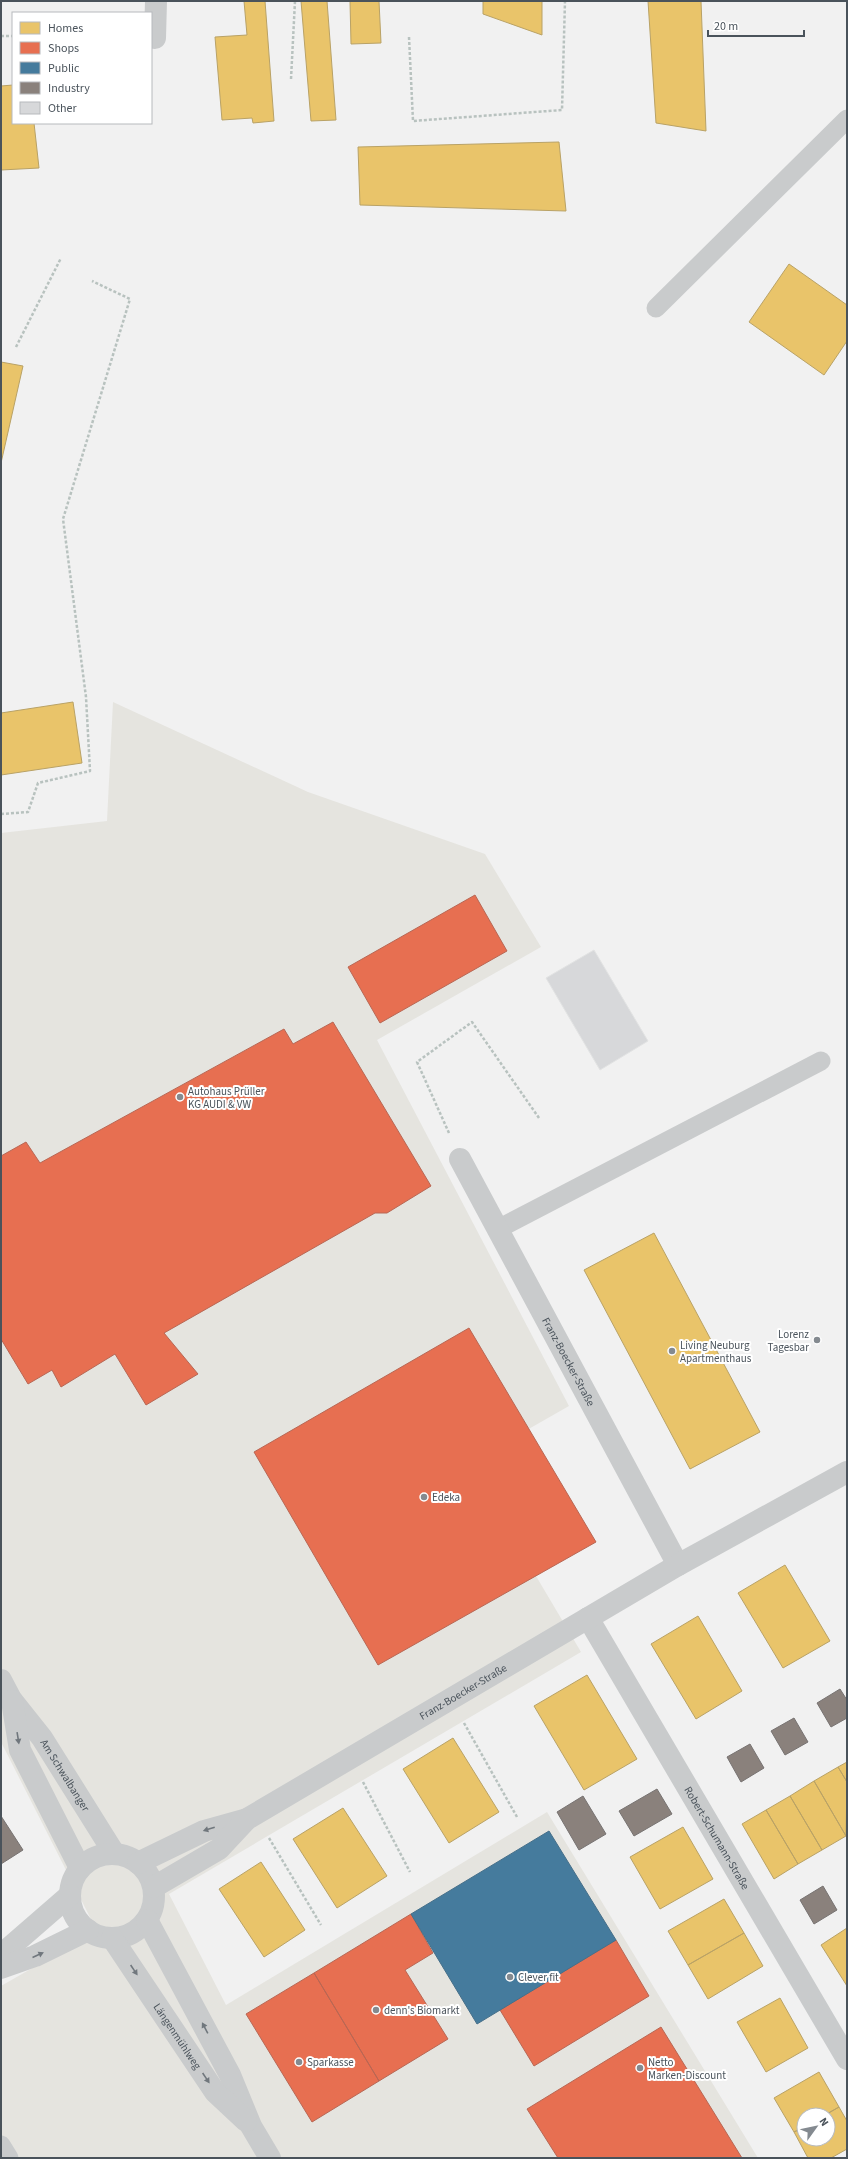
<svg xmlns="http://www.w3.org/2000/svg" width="848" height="2159" font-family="'Source Sans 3',sans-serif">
<rect width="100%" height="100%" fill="#f1f1f1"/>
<path fill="#e5e4df" d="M113 702 308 792 485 854 541 947 377 1040 569 1406 469 1463 581 1652 169 1894 226 2005 547 1812 758 2158H1V1986L97 1931 1 1742V833L107 821Z"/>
<path fill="#e9c46a" stroke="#b9a266" d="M244 1H265L274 121 253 123 252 118 222 120 215 37 247 35Z
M301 1H327L336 120 311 121Z
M350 1H379L381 43 351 44Z
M483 1H542V35L483 14Z
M648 1H701L706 131 656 123Z
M13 85V123H34L39 168 1 170V86Z
M559 142 566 211 360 205 358 147Z
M789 264 847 305V341L824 375 749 322Z
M1 362 23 366 1 463Z
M73 702 82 763 1 775V713Z
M654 1233 760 1432 690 1469 584 1270Z
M785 1565 830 1641 783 1668 738 1593Z
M698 1616 742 1691 696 1719 651 1644Z
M587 1675 637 1759 584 1790 534 1706Z
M453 1738 499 1812 449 1843 403 1769Z
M847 1762V1782L838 1767Z
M838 1767 847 1782 846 1836 814 1781Z
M814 1781 846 1836 822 1850 790 1796Z
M790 1796 822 1850 798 1864 766 1810Z
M343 1808 387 1876 337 1908 293 1839Z
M766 1810 798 1864 774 1879 742 1824Z
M683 1827 713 1879 660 1909 630 1857Z
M261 1862 305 1930 264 1957 219 1889Z
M724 1899 744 1933 688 1965 668 1931Z
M847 1928V1986L821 1945Z
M744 1933 763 1966 708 1999 688 1965Z
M780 1998 808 2048 766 2072 737 2022Z
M819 2072 839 2107 825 2115H804V2127L794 2132 774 2098Z
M839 2107 847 2121V2149L831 2158H808L794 2132 804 2127V2139H828V2115H825Z"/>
<path fill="#e76f51" stroke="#b86754" d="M475 895 507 951 380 1023 348 967Z
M333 1022 431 1186 387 1213H375L164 1333 198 1374 146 1405 115 1354 61 1387 52 1370 28 1384 1 1339V1156L26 1142 40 1163 284 1029 293 1044Z
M469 1328 596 1542 378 1665 254 1452Z
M411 1914 433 1953 405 1970 448 2039 379 2081 314 1973Z
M616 1940 649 1996 534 2066 500 2010Z
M314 1973 379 2081 312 2122 246 2014Z
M661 2027 742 2158H558L527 2109Z"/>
<path fill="#457b9d" stroke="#466f89" d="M549 1831 616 1940 477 2024 411 1914Z"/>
<path fill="#8a817c" stroke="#777372" d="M840 1689 847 1700V1718L831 1727 817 1703Z
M794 1718 808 1742 785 1755 771 1731Z
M750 1744 764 1768 741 1782 727 1757Z
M657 1789 672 1814 634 1836 619 1811Z
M583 1796 606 1834 579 1850 557 1812Z
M1 1816 23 1850 1 1864Z
M823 1886 837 1910 814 1924 800 1900Z"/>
<path fill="#d7d8da" stroke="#e2e3e3" d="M594 950 648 1041 600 1070 546 978Z"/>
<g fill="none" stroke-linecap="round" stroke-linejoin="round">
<path stroke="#b8c2bf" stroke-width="2.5" stroke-dasharray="3 2" stroke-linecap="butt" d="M1 36H13
M409 37 413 121 562 110 565 1
M291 79 295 1
M16 347 61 258
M1 814 28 812 38 783 90 771 86 697 63 519 130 299 92 281
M449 1133 417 1062 472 1022 539 1118
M464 1723 517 1817
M363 1782 410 1872
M269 1838 321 1925"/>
<path stroke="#c9cbcc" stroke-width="19" d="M656 308 847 119
M498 1229 821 1061
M1 2145 9 2158"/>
<g stroke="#c9cbcc" stroke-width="22">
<path d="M155 38 156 1"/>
<path id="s1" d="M460 1159 678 1565"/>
<path id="s2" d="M588 1618 847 2059"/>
<path id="s3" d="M1 1680 11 1699 42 1738 114 1853"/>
<path d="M12 1701 20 1750 80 1868"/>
<circle cx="112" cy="1896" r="42"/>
<path d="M138 1863 204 1831 247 1819"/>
<path id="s4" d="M154 1887 219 1849 247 1819 678 1565 847 1472"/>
<path d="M147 1920 230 2075 251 2126 270 2158"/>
<path id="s5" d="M112 1938 215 2092 246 2121"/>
<path d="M1 1955 70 1895"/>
<path d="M1 1968 35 1956 88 1930"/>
</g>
</g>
<defs><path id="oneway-solid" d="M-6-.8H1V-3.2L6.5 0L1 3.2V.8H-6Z"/></defs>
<g fill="#70777d">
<use href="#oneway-solid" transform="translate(18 1738) rotate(81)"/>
<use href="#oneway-solid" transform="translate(209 1829) rotate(163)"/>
<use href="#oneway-solid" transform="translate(38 1955) rotate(-24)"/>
<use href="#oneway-solid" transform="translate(134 1970) rotate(56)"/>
<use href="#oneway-solid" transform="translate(205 2028) rotate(-118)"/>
<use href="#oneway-solid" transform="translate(206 2078) rotate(56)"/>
</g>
<g fill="#848a90" stroke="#fff" stroke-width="1.5">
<circle cx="180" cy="1097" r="4"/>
<circle cx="817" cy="1340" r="4"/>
<circle cx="672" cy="1351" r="4"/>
<circle cx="424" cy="1497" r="4"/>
<circle cx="510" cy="1977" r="4"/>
<circle cx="376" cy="2010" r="4"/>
<circle cx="299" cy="2062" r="4"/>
<circle cx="640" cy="2068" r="4"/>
</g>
<g text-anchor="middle" stroke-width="4" stroke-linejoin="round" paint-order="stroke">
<g font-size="11" fill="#4a535b" stroke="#fff" text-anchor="start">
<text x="188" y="1095">Autohaus Prüller<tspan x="188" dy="13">KG AUDI &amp; VW</tspan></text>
<text x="809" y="1338" text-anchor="end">Lorenz<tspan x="809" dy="13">Tagesbar</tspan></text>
<text x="680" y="1349">Living Neuburg<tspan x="680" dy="13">Apartmenthaus</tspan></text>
<text x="432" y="1501">Edeka</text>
<text x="518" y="1981">Clever fit</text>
<text x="384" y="2014">denn's Biomarkt</text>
<text x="307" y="2066">Sparkasse</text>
<text x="648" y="2066">Netto<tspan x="648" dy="13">Marken-Discount</tspan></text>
</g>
<g font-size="11" fill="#4a535b" stroke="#fff">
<text dy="4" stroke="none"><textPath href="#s1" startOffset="230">Franz-Boecker-Straße</textPath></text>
<text dy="4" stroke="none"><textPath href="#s4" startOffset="367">Franz-Boecker-Straße</textPath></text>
<text dy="4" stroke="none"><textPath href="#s3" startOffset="115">Am Schwalbanger</textPath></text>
<text dy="4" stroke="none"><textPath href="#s2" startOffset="255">Robert-Schumann-Straße</textPath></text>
<text dy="4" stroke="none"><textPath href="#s5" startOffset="118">Längenmühlweg</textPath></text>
</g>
</g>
<rect width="848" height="2159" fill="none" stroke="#4a535b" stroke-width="4"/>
<rect x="12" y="12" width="140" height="112" fill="#ffffff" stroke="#b7babd"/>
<rect x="20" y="22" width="20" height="12" fill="#e9c46a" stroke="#b7babd"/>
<text x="48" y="32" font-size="12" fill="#4a535b">Homes</text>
<rect x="20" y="42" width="20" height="12" fill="#e76f51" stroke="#b7babd"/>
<text x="48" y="52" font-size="12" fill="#4a535b">Shops</text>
<rect x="20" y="62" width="20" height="12" fill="#457b9d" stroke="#b7babd"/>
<text x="48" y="72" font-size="12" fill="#4a535b">Public</text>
<rect x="20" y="82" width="20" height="12" fill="#8a817c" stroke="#b7babd"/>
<text x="48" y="92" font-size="12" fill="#4a535b">Industry</text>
<rect x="20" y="102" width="20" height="12" fill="#d7d8da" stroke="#b7babd"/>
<text x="48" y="112" font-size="12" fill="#4a535b">Other</text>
<g transform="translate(816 2127) rotate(57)"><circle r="19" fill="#ffffff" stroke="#b7babd"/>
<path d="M0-3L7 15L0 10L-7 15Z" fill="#848a90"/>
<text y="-6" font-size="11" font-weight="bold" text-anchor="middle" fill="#4a535b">N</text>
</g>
<path d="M708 30v6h96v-6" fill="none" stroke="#4a535b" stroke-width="2"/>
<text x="714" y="30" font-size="12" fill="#4a535b" stroke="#ffffff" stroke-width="3" paint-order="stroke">20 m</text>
</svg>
